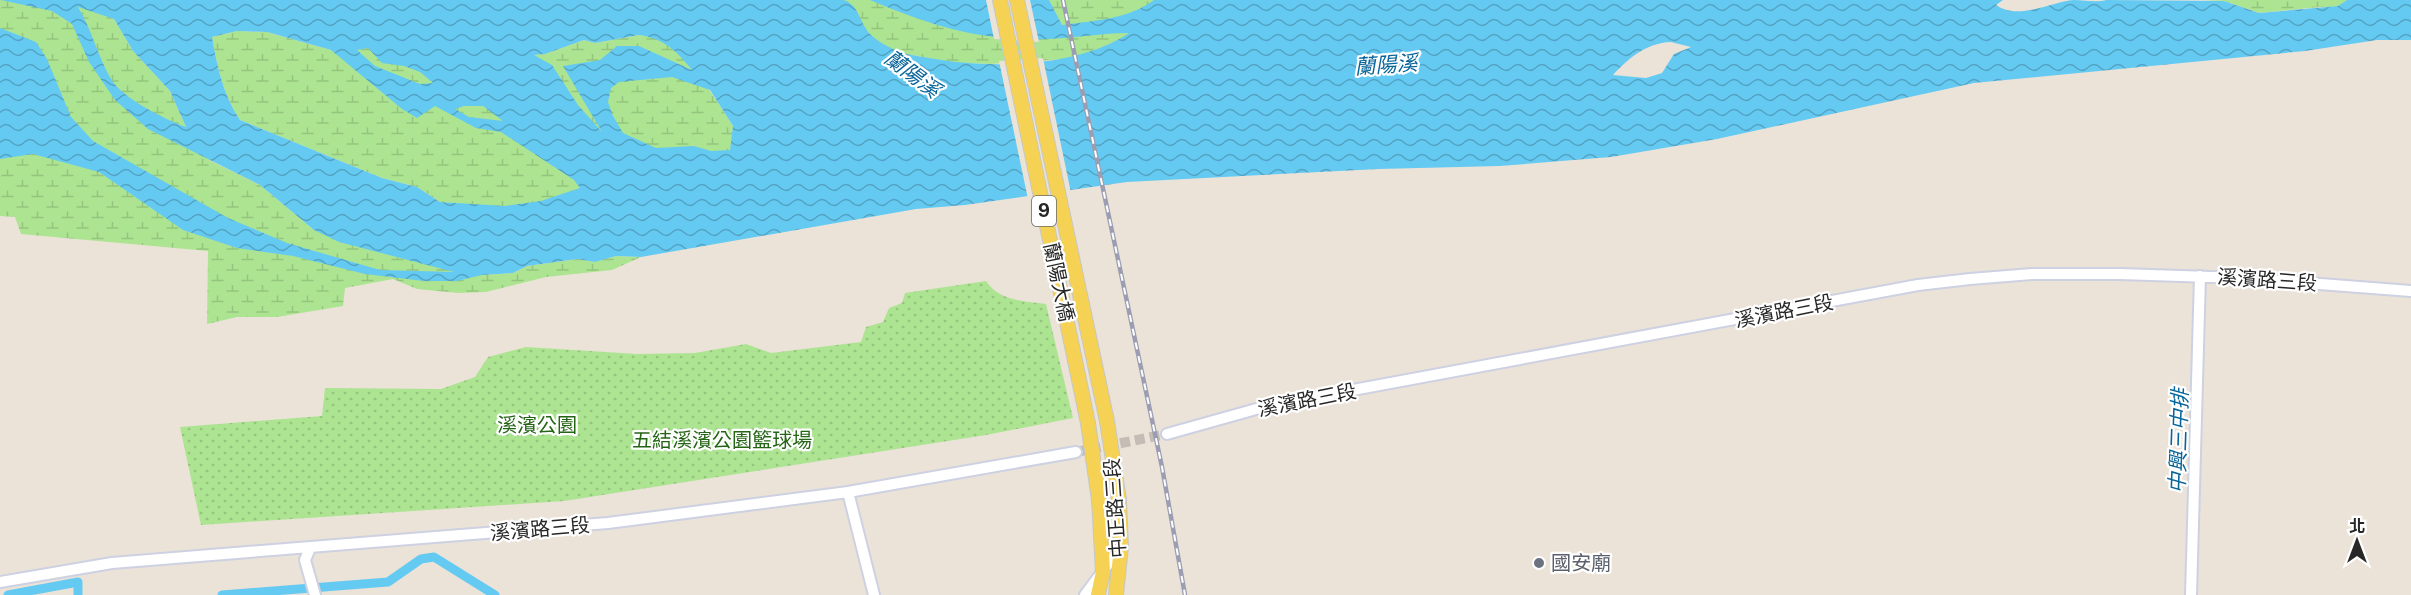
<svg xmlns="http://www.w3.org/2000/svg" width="2411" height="595" font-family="'Public Sans','Noto Sans TC',sans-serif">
<defs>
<pattern id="grass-dots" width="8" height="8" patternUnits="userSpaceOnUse" patternTransform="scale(1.5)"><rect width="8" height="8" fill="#ace491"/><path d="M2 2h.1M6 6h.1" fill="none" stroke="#94c47d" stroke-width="1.8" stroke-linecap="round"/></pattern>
<pattern id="wetland-marsh" width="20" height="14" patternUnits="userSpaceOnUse" patternTransform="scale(1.5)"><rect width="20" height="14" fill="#ace491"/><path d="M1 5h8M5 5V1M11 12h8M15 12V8" fill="none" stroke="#94c47d"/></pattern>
<pattern id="water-waves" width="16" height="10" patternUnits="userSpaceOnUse" patternTransform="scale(1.5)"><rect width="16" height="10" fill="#65caf2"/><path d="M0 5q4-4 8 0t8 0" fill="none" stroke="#53a4c4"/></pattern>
</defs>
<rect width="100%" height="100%" fill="#ebe3d8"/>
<path fill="url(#grass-dots)" d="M986 281C999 301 1024 301 1046 304L1073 418 986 435 564 501 201 525 180 427 322 416 325 388 441 389 475 377 488 357 526 347 637 354 695 353 746 344 771 353 861 342 866 327 883 322 889 308 902 303 905 293Z"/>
<path fill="url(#wetland-marsh)" d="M0 0H79L94 10 114 19 133 51 170 91 186 127 209 160 260 185 314 230 482 275 513 273 527 266 577 259 595 262 616 256 641 257 612 270 546 277 486 292 458 293 417 289 393 279 345 288 343 306 277 317H237L207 324 208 251 21 234 15 217 0 216Z
M806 0H1230L1100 57 990 64 955 63 901 53 830 22 812 10Z
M2202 0H2404L2393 6 2320 7 2259 13 2224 1Z
M237 31 267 32 331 50 368 48 394 54 613 163 547 214 440 202 417 187 382 178 240 120C223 95 217 66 212 37Z
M639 35C645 36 652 36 657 38 683 47 718 102 733 126L731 150 718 162 656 152 605 135 592 124 533 55 545 54 584 40 595 43Z"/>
<path fill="url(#water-waves)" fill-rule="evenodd" d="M1 0H844C860 6 859 23 871 35 877 41 890 48 898 51 907 55 919 56 929 58 989 69 1077 68 1129 33 1102 33 1074 38 1047 39 979 41 932 26 870 0H1049L1062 25C1093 21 1129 19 1154 0H2003L1996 5C2019 21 2049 2 2074 0 2086 0 2095 3 2106 0L2224 1 2259 13 2338 6 2347 0H2411V40H2377L2305 51 1974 83 1717 139 1611 157 1500 166 1379 169 1127 182 965 205 916 209 641 257 616 256 595 262 577 259 527 266 513 273 482 275 457 281H424L365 274 293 256 237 248 183 230 99 172 33 154 0 159V28L36 42 47 59 71 117 93 141 228 218 287 243 380 270 454 272 339 242 314 230 260 185 148 129 115 100 89 62 72 24 52 11ZM78 7 114 19 133 51 170 91 186 127C166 120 122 98 111 79 98 57 92 30 78 7ZM237 31 267 32 331 50 402 109 417 118 435 106 476 128 501 132 574 180 580 188 541 201 505 206 440 202 417 187 382 178 240 120C223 95 217 66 212 37ZM639 35C664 39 676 50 692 70L639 46H617L600 60 563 66 602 132 578 105 552 65 534 55 545 54 584 40 595 43ZM1671 42 1691 47 1674 54 1662 73 1646 78 1613 75C1629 58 1646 43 1671 42ZM368 48 382 63 404 66 420 72 433 83 420 84 375 66 357 50ZM672 77 710 90 733 126 730 150 711 151 694 146 656 148 623 133 613 116 608 102 611 88 619 82ZM464 106H483L503 121 469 117 455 109Z"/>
<path fill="#ebe3d8" d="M986 0H1030L1039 42 994 39Z
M1043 58 1071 193 1028 199 999 61Z"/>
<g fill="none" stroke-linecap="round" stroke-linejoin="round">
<path stroke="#65caf2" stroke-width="9" d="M8 595 78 582V595
M222 595 388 582 421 559 434 557 495 595"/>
<path stroke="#c4bdb5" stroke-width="10" stroke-dasharray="10 5" stroke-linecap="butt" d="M1076 452 1167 434"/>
<defs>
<path id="minor" d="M1167 434 1267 406 1918 285 1970 279 2032 274H2120L2242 278 2411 291
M848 492 874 595
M310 548 305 560 315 595
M0 582 112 563 608 523 848 492 1076 452
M1085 595 1121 547
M2191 595 2200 276"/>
<path id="major" d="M1000 0 1088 423
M1017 0 1107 421
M1098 595 1103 572 1099 500
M1116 595 1121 547 1119 500"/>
</defs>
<use href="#minor" stroke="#cdd1e1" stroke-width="14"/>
<use href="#major" stroke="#c7c7c7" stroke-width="16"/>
<use href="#minor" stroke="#fff" stroke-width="10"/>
<use href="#major" stroke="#f5d253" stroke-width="14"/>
<defs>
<path id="rail" d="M1063 0 1162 467 1185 595"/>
</defs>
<use href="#rail" stroke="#9b9eb3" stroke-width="4.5"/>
<use href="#rail" stroke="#fff" stroke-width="2" stroke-dasharray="7" stroke-linecap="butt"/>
<defs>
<path id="major-bridge" d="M1107 421 1119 500
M1088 423 1099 500"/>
</defs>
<use href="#major-bridge" stroke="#c7c7c7" stroke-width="16" stroke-linecap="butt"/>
<use href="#major-bridge" stroke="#f5d253" stroke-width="14"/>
</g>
<circle fill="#6b7280" stroke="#fff" stroke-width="2" cx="1539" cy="563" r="6"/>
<g text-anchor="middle" stroke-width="4.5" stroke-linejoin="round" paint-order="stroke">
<rect fill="#fff" stroke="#686868" stroke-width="1.5" x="1032" y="196" width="24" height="30" rx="4.5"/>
<g font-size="18" font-weight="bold" fill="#272727">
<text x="1044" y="217">9</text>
</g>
<g font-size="20" fill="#272727" stroke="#fff">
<text transform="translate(2267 280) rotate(4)" y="7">溪濱路三段</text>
<text transform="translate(1059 282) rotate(78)" y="7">蘭陽大橋</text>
<text transform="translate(1784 311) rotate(-11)" y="7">溪濱路三段</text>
<text transform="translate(1307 400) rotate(-11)" y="7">溪濱路三段</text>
<text transform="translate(1115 508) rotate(-94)" y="7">中正路三段</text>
<text transform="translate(540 529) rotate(-5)" y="7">溪濱路三段</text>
</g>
<g font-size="20" fill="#256516" stroke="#fff">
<text x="537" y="432">溪濱公園</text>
<text x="722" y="447">五結溪濱公園籃球場</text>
</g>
<g font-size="20" fill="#5b616d" stroke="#fff" text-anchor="start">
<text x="1551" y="570">國安廟</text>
</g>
<g font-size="21" font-style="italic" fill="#08659a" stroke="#fff">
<text transform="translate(1386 65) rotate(-4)" y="7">蘭陽溪</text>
<text transform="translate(912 74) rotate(37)" y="7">蘭陽溪</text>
<text transform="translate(2179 441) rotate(-88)" y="7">中興三中排</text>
</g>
</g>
<g transform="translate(2357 541)" stroke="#ffffff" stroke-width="4.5" paint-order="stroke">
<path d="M0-4.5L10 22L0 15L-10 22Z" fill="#272727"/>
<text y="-9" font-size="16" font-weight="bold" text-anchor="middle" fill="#272727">北</text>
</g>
</svg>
